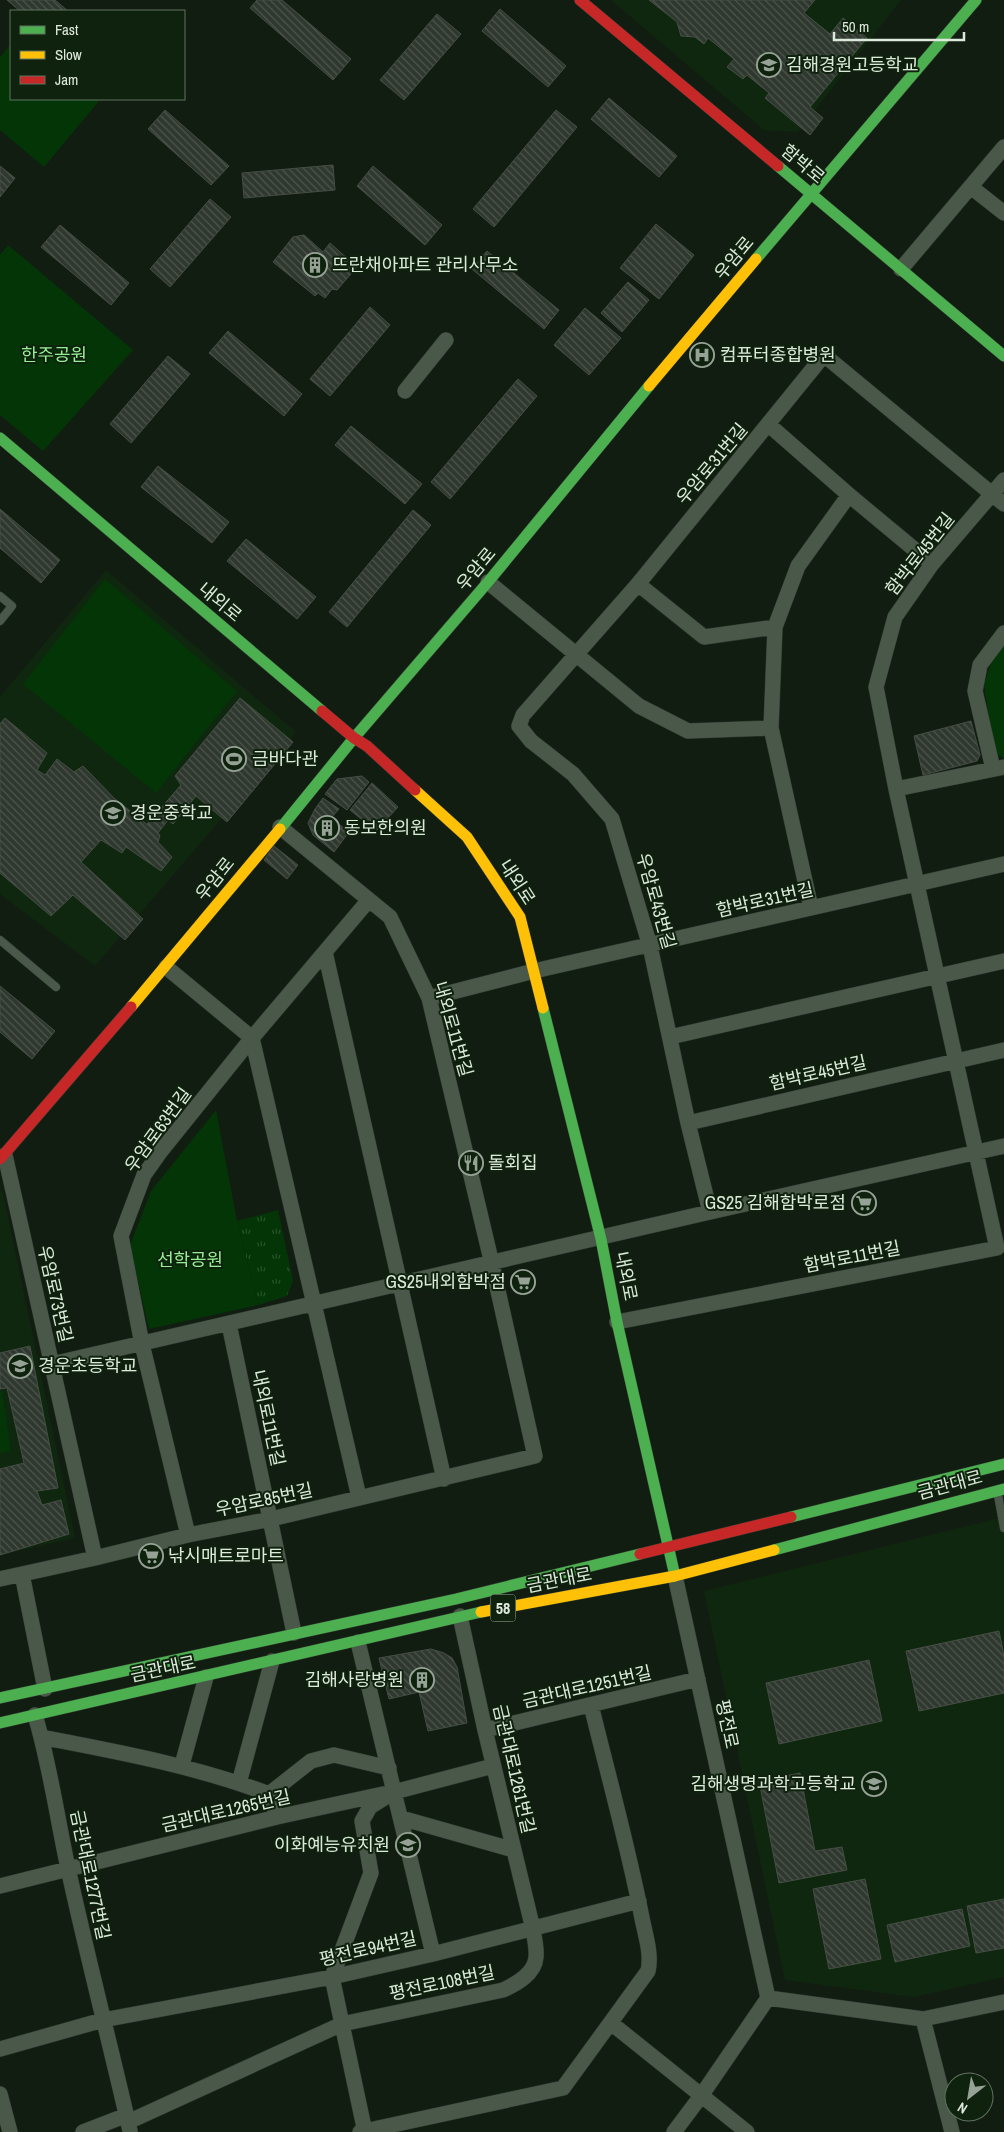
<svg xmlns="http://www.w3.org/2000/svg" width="1004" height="2132" font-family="'Archivo Narrow','Noto Sans KR',sans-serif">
<defs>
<pattern id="grass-tufts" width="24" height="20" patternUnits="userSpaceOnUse" patternTransform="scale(1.25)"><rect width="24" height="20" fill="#033506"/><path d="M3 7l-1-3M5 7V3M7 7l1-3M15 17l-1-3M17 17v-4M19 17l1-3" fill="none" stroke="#27522a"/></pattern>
<pattern id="building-back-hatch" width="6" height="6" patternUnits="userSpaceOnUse" patternTransform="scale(1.25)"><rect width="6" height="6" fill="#2f382f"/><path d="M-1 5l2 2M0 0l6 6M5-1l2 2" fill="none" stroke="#4d554d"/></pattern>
</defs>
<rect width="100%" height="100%" fill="#121d12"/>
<path fill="#10270f" d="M611 0H901L798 132 764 130Z
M106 570 296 732 95 966 0 894V697Z
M0 1190 3 1193 75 1538 0 1555Z
M1004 1517V1977L914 1997 785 1980 704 1591Z"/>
<path fill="url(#grass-tufts)" d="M278 1210 293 1281 287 1296 258 1305 237 1221Z"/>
<path fill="#033506" d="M11 44V99H97L99 101 44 167 0 130V57Z
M8 245 133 350 43 451 0 415V255Z
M105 579 237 691 156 793 23 684Z
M1004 645V758L994 753 984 684 991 663Z
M216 1110 237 1221 258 1305 149 1329 130 1245 151 1191Z
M2 1391 11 1451 0 1453V1392Z"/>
<path fill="url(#building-back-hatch)" stroke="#454e45" d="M7 0H55L68 11H20Z
M257 0H282L351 59 333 80 250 8Z
M649 0H815L804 13 830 34 843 18 867 38 810 107 823 118 810 135 765 98 769 93 747 75 743 79 727 67 734 59 708 38 704 44 695 37 681 36 677 22Z
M500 9 566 66 548 87 482 31Z
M437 14 461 34 404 100 380 80Z
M609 98 677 156 659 177 591 119Z
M165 110 229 166 211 185 148 129Z
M556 110 577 127 494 227 473 209Z
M333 165 335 190 244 198 242 173Z
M0 166 15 178 0 197Z
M373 166 442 225 425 245 357 186Z
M210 199 231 217 170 287 150 269Z
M656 224 694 255 659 299 620 268Z
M60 225 129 283 111 305 41 247Z
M304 235 323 252 330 243 357 267 337 290 332 289 325 298 318 293 315 296 273 262 293 237Z
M487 251 559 310 544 329 472 269Z
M628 282 649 300 622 332 601 313Z
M370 307 390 325 330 396 310 379Z
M585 308 621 338 589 375 554 345Z
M228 331 302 394 284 416 209 353Z
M168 356 190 374 131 443 110 424Z
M518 379 537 396 450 499 431 482Z
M351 426 422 484 405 504 335 445Z
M158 466 229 522 212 543 141 487Z
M0 509 60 560 41 583 0 548Z
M413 510 431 525 347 627 329 612Z
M246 539 316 597 297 619 227 561Z
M240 698 293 742 227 822 196 796 173 824 168 820 158 833 147 824 181 785 175 776Z
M5 718 47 753 37 770 45 775 57 759 74 772 83 766 114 798 160 835 158 842 172 857 161 871 126 847 122 853 101 840 81 862 143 919 125 940 73 895 51 916 0 873V724Z
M971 721 980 755 977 761 923 775 914 736Z
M362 776 369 782 347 810 325 794 337 779Z
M372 783 398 807 376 831 350 810Z
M323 798 339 809 331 818 349 832 334 852 313 835 308 823 315 809Z
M274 846 298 865 287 879 264 860Z
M0 986 55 1031 32 1059 0 1032Z
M30 1346 58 1488 37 1491 42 1505 61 1500 69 1534 0 1555V1469L24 1463 7 1388 0 1389V1353Z
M999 1631 1004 1656V1693L919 1711 906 1651Z
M431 1649 444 1653 452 1658 457 1667 467 1723 428 1731 419 1692 389 1699 379 1658Z
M869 1660 882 1721 779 1744 766 1683Z
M800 1773 815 1851 842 1847 847 1870 779 1883 759 1781Z
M865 1879 881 1959 829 1969 813 1889Z
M1004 1899V1948L976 1953 967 1906Z
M962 1909 970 1946 895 1962 887 1925Z"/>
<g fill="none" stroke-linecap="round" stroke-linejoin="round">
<defs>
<path id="lane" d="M0 596 12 606 0 621
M0 940 56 987
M998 1495 1004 1528"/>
<path id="street" d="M971 187 1004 213
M901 269 1004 147
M405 391 446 340
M769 425 849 495 798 566 775 627 771 728
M849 495 932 564
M488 582 639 706 688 731 771 728 811 908
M638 584 704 637 775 627
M993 769 975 691 980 665 1004 633
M896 789 1004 767
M325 952 444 1479
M166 967 252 1038 359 1497
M429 998 534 971 1004 864
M670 1037 1004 961
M688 1123 1004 1050
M5 1155 95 1558
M710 1212 688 1123 650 946 612 819 573 774 531 741 519 726 523 715 638 584 824 355 1004 504
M617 1322 997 1248 896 789 876 687 895 617 932 564 1004 480
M229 1324 294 1633
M52 1364 710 1212 1004 1146
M188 1535 142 1344 121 1236 144 1175 161 1151 252 1038 368 901
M22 1574 45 1689
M675 1576 768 1998 923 2019 1004 2002
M0 1579 95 1558 188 1535 271 1519 535 1456 492 1264 429 998 390 917 280 827
M358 1642 433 1954
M35 1715C50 1765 57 1817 68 1868 87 1956 110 2043 130 2131
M485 1730 698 1679
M41 1737C119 1752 195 1766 269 1794L277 1817
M182 1765 206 1677
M239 1783 272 1661
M269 1794 311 1761 334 1755 389 1768
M401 1818 514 1850
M0 1886 277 1817 383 1794
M923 2019 952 2132
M611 2023 747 2132
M0 2049 103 2020 332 1977 433 1954 639 1901
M0 2094 10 2132
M128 2122 342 2024 503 1990C516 1984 535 1974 536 1957 537 1948 534 1937 533 1929L485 1730 460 1616
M83 2132 127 2115
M360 2132 563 2088 648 1971C652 1954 645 1934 642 1918 628 1846 608 1775 591 1705
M365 2132 332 1977 371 1873 362 1821 370 1807 394 1792 493 1766
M674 2132 701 2096 768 1998"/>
<path id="fast" d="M778 166 1004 356
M756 259 976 0
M0 438 322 711
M280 829 354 738 488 582 649 386
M543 1008 601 1239 617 1322 675 1576
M791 1517 1004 1464
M774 1550 1004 1489
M0 1698 456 1599 640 1554
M0 1723 481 1612"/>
<path id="slow" d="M649 386 756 259
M415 790 467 837 520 917 543 1008
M131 1007 280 829
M481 1612 675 1576 774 1550"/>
<path id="jam" d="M580 0 778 166
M322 711 354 738 367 746 415 790
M0 1159 131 1007
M640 1554 791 1517"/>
</defs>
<use href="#lane" stroke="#2f392f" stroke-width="9"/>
<use href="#street" stroke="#2f392f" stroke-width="16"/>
<use href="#fast" stroke="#2f392f" stroke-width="12"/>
<use href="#slow" stroke="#2f392f" stroke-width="12"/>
<use href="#jam" stroke="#2f392f" stroke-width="12"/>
<use href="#lane" stroke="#495849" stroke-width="8"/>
<use href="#street" stroke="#495849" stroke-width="15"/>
<use href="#fast" stroke="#4caf50" stroke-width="11"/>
<use href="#slow" stroke="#ffc107" stroke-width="11"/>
<use href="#jam" stroke="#c62828" stroke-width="11"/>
</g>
<defs>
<symbol id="school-ring" viewBox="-11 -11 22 22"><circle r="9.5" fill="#0e220e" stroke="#95a295" stroke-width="1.5"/><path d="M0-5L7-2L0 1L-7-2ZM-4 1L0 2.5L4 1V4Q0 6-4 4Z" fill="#95a295"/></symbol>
<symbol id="building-ring" viewBox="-11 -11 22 22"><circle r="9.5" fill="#0e220e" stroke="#95a295" stroke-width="1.5"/><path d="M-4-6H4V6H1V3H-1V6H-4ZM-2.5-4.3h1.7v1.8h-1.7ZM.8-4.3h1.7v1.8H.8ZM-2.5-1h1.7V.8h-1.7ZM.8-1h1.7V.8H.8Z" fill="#95a295"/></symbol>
<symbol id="hospital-ring" viewBox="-11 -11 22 22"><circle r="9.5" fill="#0e220e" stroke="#95a295" stroke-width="1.5"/><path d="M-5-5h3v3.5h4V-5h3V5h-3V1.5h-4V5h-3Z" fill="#95a295"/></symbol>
<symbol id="stadium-ring" viewBox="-11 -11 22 22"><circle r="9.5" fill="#0e220e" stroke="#95a295" stroke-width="1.5"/><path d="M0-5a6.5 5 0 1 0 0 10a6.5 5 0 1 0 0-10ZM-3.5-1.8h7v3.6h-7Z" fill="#95a295"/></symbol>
<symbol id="restaurant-ring" viewBox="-11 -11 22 22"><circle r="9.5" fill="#0e220e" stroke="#95a295" stroke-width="1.5"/><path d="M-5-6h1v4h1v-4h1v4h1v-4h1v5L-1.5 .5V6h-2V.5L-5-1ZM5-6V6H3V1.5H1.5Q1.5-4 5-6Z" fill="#95a295"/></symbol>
<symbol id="supermarket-ring" viewBox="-11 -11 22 22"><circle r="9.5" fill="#0e220e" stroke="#95a295" stroke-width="1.5"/><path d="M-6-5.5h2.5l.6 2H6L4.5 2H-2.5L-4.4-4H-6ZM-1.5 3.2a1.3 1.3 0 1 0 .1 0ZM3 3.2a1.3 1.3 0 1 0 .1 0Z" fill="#95a295"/></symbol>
</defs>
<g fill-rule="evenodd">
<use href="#school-ring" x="755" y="51" width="28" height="28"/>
<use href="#building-ring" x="301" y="251" width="28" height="28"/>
<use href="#hospital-ring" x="688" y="341" width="28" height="28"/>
<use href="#stadium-ring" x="220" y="745" width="28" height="28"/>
<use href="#school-ring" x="99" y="799" width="28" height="28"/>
<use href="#building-ring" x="313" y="814" width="28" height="28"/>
<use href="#restaurant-ring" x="457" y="1149" width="28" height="28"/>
<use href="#supermarket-ring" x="850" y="1189" width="28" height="28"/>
<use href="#supermarket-ring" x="509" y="1268" width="28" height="28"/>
<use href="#school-ring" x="6" y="1352" width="28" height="28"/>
<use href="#supermarket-ring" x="137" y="1542" width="28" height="28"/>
<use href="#building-ring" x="408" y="1666" width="28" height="28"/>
<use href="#school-ring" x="860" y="1770" width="28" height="28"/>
<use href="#school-ring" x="394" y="1831" width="28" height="28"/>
</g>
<g text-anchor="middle" stroke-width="4" stroke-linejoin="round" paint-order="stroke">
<rect fill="#0e220e" stroke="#9ead9e" stroke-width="1" x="490.5" y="1594.5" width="25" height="27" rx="4"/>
<g font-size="16" font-weight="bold" fill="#dce9db">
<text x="503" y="1614">58</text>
</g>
<g font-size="18" fill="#dce9db" stroke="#0e220e" text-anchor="start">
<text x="786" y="71">김해경원고등학교</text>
<text x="332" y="271">뜨란채아파트 관리사무소</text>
<text x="720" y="361">컴퓨터종합병원</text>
<text x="252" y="765">금바다관</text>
<text x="130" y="819">경운중학교</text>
<text x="344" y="834">동보한의원</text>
<text x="488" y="1169">돌회집</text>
<text x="846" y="1209" text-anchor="end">GS25 김해함박로점</text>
<text x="506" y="1288" text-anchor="end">GS25내외함박점</text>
<text x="38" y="1372">경운초등학교</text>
<text x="168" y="1562">낚시매트로마트</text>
<text x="404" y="1686" text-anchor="end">김해사랑병원</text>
<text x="856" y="1790" text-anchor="end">김해생명과학고등학교</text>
<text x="390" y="1851" text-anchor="end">이화예능유치원</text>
</g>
<g font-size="18" fill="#dce9db" stroke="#0e220e">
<text transform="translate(803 164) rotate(40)" y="6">함박로</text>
<text transform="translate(734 258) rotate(-50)" y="6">우암로</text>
<text transform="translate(712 464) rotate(-50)" y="6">우암로31번길</text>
<text transform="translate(920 554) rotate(-52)" y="6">함박로45번길</text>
<text transform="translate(476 569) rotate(-50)" y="6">우암로</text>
<text transform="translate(220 602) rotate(40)" y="6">내외로</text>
<text transform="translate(215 879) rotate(-51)" y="6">우암로</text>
<text transform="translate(517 882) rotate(57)" y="6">내외로</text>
<text transform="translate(765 900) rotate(-13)" y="6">함박로31번길</text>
<text transform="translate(656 901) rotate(74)" y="6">우암로43번길</text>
<text transform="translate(453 1029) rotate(74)" y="6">내외로11번길</text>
<text transform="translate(818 1073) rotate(-13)" y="6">함박로45번길</text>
<text transform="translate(158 1130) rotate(-54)" y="6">우암로63번길</text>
<text transform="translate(852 1257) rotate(-11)" y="6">함박로11번길</text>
<text transform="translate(626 1276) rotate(79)" y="6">내외로</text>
<text transform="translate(55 1294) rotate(77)" y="6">우암로73번길</text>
<text transform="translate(268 1418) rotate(78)" y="6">내외로11번길</text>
<text transform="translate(950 1485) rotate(-15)" y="6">금관대로</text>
<text transform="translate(264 1500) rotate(-12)" y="6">우암로85번길</text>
<text transform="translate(559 1580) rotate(-11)" y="6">금관대로</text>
<text transform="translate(163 1669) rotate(-12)" y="6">금관대로</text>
<text transform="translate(587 1687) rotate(-13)" y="6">금관대로1251번길</text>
<text transform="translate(727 1724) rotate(78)" y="6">평전로</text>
<text transform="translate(514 1769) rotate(77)" y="6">금관대로1261번길</text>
<text transform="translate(226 1811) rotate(-13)" y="6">금관대로1265번길</text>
<text transform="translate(90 1875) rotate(78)" y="6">금관대로1277번길</text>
<text transform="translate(368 1949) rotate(-13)" y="6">평전로94번길</text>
<text transform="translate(442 1983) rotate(-12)" y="6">평전로108번길</text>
</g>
<g font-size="18" fill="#96ef93" stroke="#0e220e">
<text x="54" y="361">한주공원</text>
<text x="190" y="1266">선학공원</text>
</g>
</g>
<rect x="10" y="10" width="175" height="90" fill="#0e220e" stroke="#607260"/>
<rect x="20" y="26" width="25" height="8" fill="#4caf50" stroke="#607260"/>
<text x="55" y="35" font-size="15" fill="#dce9db">Fast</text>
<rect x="20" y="51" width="25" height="8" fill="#ffc107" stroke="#607260"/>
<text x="55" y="60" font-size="15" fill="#dce9db">Slow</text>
<rect x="20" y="76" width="25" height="8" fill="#c62828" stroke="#607260"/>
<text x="55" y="85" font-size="15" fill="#dce9db">Jam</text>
<g transform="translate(969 2097) rotate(211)"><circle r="24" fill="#0e220e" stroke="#607260"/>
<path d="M0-4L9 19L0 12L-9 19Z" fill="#95a295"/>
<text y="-8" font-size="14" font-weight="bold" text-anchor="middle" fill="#dce9db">N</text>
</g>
<path d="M834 32v8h130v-8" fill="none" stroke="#dce9db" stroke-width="2.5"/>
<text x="842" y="32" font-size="15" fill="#dce9db" stroke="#0e220e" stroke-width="4" paint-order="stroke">50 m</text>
</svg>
